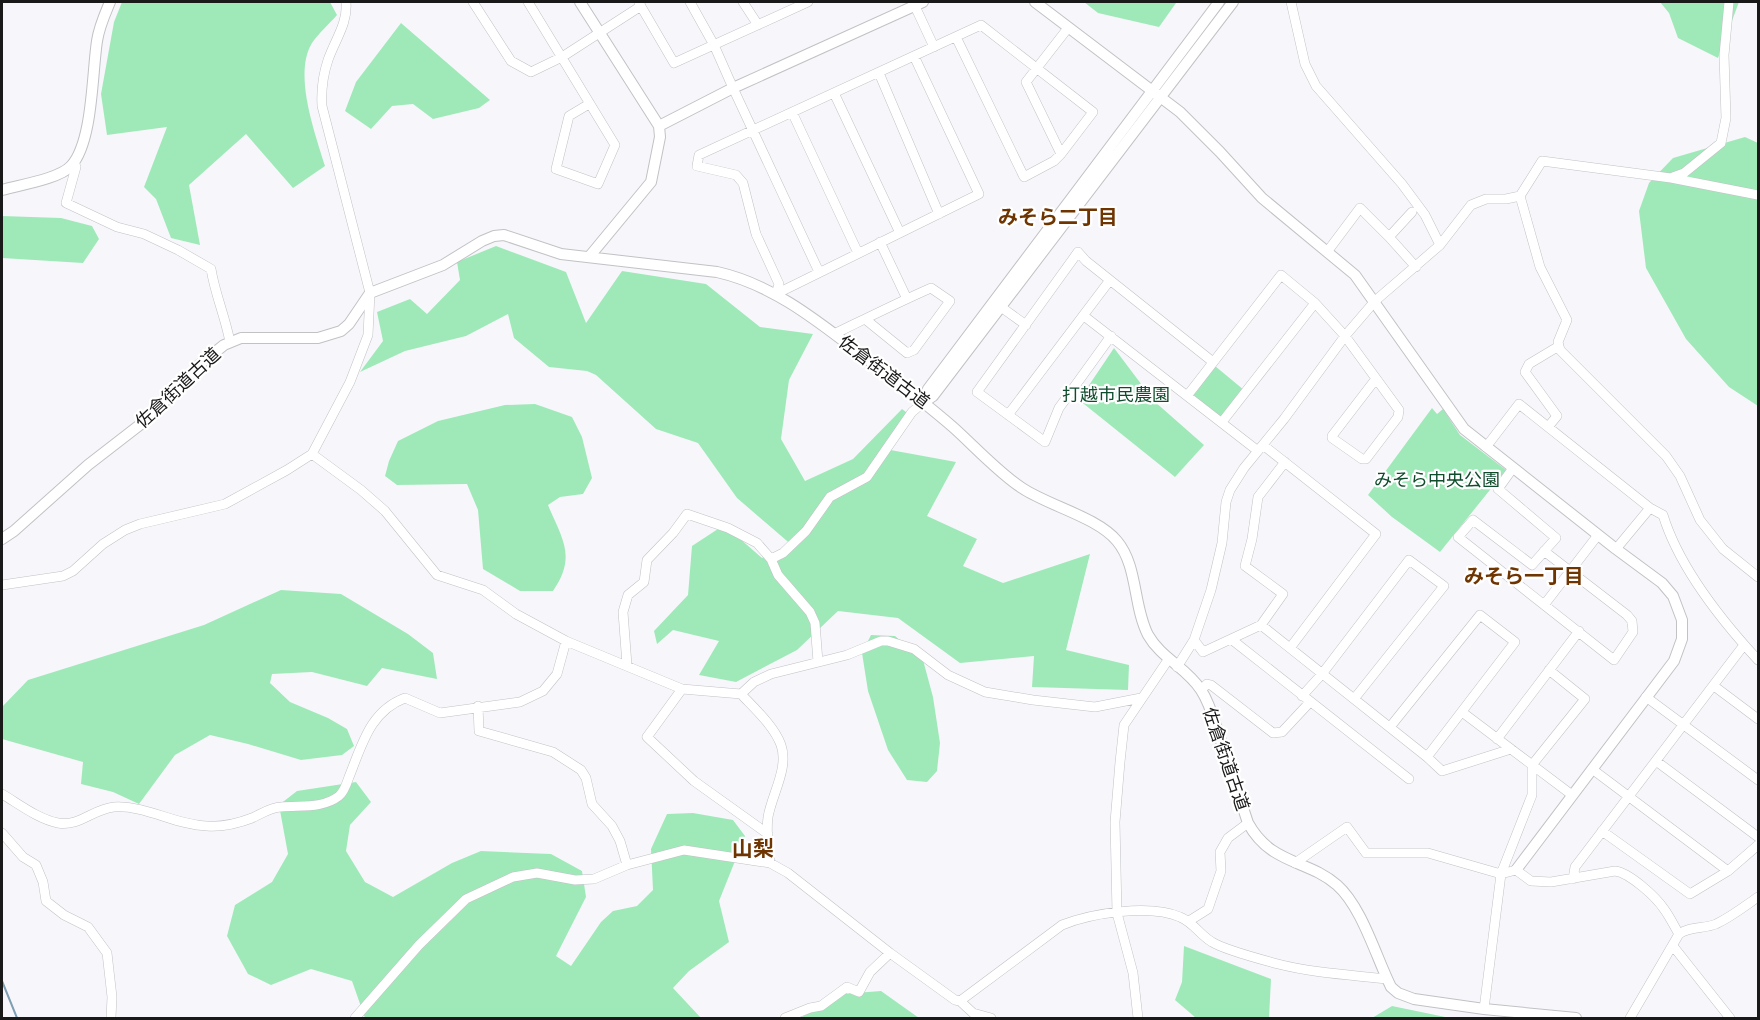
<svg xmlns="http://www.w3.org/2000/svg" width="1760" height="1020" font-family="Jost,'Noto Sans JP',sans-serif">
<rect width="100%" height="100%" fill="#f7f7fb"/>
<path fill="#9fe9b9" d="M122 2H330L337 15C329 24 319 33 312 43 293 74 315 133 325 166L293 188 246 134 189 185 200 245 171 238 156 199 144 187 167 127 107 135 101 94 114 22Z
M1084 2H1176V3L1159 27 1098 13Z
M1660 2H1739L1718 58 1678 38 1669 13Z
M401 23 490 100 479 108 433 119 413 104 392 106 371 129 345 111 356 82Z
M1745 137 1758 143V406L1729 387 1686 339 1646 268 1639 211 1649 183 1673 158Z
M2 216 61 218 92 226 99 239 83 263 2 258Z
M496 246 566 272 586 323 622 271 706 284 760 327 813 334 789 380 781 439 805 481 853 459 902 409 910 415 885 449 956 462 927 516 977 539 963 566 1003 583 1090 554 1066 650 1129 665 1128 690 1032 687 1034 656 960 663 898 618 838 611 797 650 736 682 699 675 719 641 673 630 657 644 654 631 688 595 692 546 724 525 762 558 794 547 737 498 698 443 656 429 596 375 587 371 549 367 514 338 508 314 466 336 405 351 360 372 383 341 377 312 410 299 427 314 460 280 457 262Z
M1114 348 1154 401 1204 445 1175 477 1079 400Z
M1215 366 1244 390 1222 418 1193 395Z
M535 404 572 417 582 437 592 478 583 494 560 497 548 505C562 539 577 556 553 591H520L483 569 478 510 467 484 397 485 385 476 389 461 398 441 438 421 505 405Z
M1432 408 1437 414 1443 409 1460 435 1506 470 1440 552 1392 517 1368 495Z
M281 590 341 594 408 634 433 653 437 679 382 668 367 686 312 672 272 674 270 683 290 702 328 718 347 729 354 746 342 755 301 760 248 744 210 735 175 755 139 804 113 792 81 784 83 762 2 739V707L28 680 204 625Z
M871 635 895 636 923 660 933 697 940 743 937 771 927 782 907 780 888 750 868 691 862 653Z
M356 782 371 802 350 825 346 851 365 882 393 897 452 863 481 851 551 854 582 871 586 897 556 956 571 966 601 922 613 911 637 906 653 890 651 849 667 814 693 813 733 820 745 836 719 901 729 942 689 971 673 988 701 1018H365L352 981 311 969 271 985 248 974 227 936 235 905 272 882 288 854 279 805 297 791Z
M1184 946 1271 979 1269 1018H1196L1175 1000 1182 982Z
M881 991 919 1018H800L842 994Z
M1392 1006 1450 1018H1372Z"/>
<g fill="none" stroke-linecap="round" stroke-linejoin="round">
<path stroke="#809fb4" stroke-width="2" d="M2 981 17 1018"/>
<defs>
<path id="minor" d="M473 2 511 61 531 72 562 57 641 6
M528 2 615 145 598 184 556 169 569 116 589 104
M690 2 714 45 733 88 819 272
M743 2 758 25
M913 2 934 47
M1291 2 1305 64 1316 86 1402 184 1425 215 1440 245
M639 3 674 63 808 2
M879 73 939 214
M834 93 900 233
M792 112 858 253
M1061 154 1026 82 1068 28
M74 162 76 167 66 203 117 227 144 234 178 250 211 269C215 294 225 316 230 342
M1673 177 1684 173 1721 143 1726 118 1724 55 1729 2
M1520 196 1540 267 1567 320 1558 342 1560 350 1666 456 1680 476 1700 520 1723 549 1758 577
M1389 237 1412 212
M880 242 907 299
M1327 252 1360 208 1389 237 1416 267
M776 294 779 284 756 234 743 183 736 175 697 166 699 155 981 25 1093 112 1061 154 1054 161 1024 177 956 37
M776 294 979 194 914 56
M1001 307 1026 325
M1084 316 1258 451
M834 334C867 318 899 302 931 288L950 301 914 350 907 353 865 319
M1111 336 1059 408 1045 442 977 392 1078 252 1086 261 1213 362
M1187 396 1281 275 1315 303 1345 336 1375 301 1440 245 1471 205 1486 199H1506L1520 196 1542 161 1671 178 1758 195
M1008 415 1110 280
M1222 422 1315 303
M1548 427 1557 416 1525 372 1529 364 1559 346
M1263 445 1376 534 1290 648
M1486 447 1519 404 1650 508 1663 515C1679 567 1722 621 1758 660
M312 454 361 490 385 511 437 575 483 590 516 614 566 641 682 689 741 694C755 709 774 726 781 745 789 768 772 794 768 817 766 832 768 848 770 863
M1513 468 1498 489 1556 538 1532 565 1473 520 1458 537 1614 660 1633 632 1632 621 1627 615 1544 551
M1616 549 1650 508
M771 559 783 553 806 531 830 497 867 477 912 412 924 402
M2 585 63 576 73 571 103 544 125 530 140 524 225 504 287 470 312 454 350 382 368 335 370 293 322 106C321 90 323 75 328 60 335 40 348 23 346 2
M1544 605 1598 535
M1261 625 1427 757 1442 771 1511 749
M1231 639 1409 779
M1194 640 1203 652 1261 625 1283 594 1245 566 1252 539 1258 497 1285 462
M627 665 623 612 628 595 644 582 647 560 673 533 687 514 728 528 757 543 771 559 778 575 810 612 815 623 818 662
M1177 667 1194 640 1211 590 1222 543 1226 502 1230 490 1244 468 1284 419 1345 336 1399 410 1398 417 1366 459H1362L1332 438V436L1375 380
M1714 686 1758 719
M682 689 647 737 694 781 768 834
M1201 690 1207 684 1211 685 1273 733 1282 732 1310 702
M741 694 754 682 771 674 847 655 881 641H888L914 649 948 675 985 692 1033 700 1095 707 1141 698
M1302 696 1322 674 1409 560 1444 586 1354 699
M1646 697 1758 780
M478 706 479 731 553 752 581 770 586 778 592 804 612 826 620 841 627 865
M1462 712 1572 795
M1390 727 1480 615 1515 642 1427 757
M1497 739 1579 631
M1656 761 1758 837
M1592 769 1728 871
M2 794C19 804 38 819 58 823 79 827 93 809 114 807 146 805 175 825 207 826 221 827 239 823 252 818 261 814 271 807 281 807 301 805 322 809 339 796 344 792 347 783 349 777 362 745 370 711 405 698L440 713 520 702 543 691 557 674 566 641
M1602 831 1690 894 1728 871 1758 845
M2 833 23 857 36 865 43 882 46 901 64 915 88 927 107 953 112 997 111 1018
M1295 863 1347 827 1366 853H1428L1501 874 1516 870 1531 881 1551 882 1615 871C1630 873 1656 897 1664 909 1670 917 1674 926 1679 934
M1573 879 1575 867 1744 645
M1189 921 1208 909 1221 871 1220 852 1228 838 1248 823
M1673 946 1730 1018
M960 1001 1062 925C1092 913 1150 904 1180 917 1193 922 1200 935 1212 942 1223 949 1263 960 1278 964 1313 973 1351 975 1387 979
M1484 1009 1501 874 1532 795V765L1585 699 1549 670
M355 1018 419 945 466 899 513 877 537 873 575 880 594 879 627 865 684 850 770 863 788 873 890 953 955 1000 960 1001 973 1013 991 1018
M785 1018 810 1008 821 1006 847 987 859 992 870 972 890 953
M1138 1018 1133 973 1117 913 1115 822 1120 762 1124 725 1168 660
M1630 1018 1679 934C1690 926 1704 929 1716 924 1731 917 1745 906 1758 897"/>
<path id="tertiary" d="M580 2 659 126 660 137 651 182 589 257
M1035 2 1180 112 1220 152 1262 198 1355 275 1464 429 1616 549 1662 583 1673 596 1682 620V639L1674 661 1516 870
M659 126 733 88 923 2
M2 190C19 185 59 179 71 166 93 142 92 73 97 41 99 27 105 14 110 2
M924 402 933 396 1233 2
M924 402 928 389 1219 2
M2 539 14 531 88 465 150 417 199 365 224 345 241 338H318L341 331 349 324 370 293 443 265 482 241 494 236 504 235 561 254 717 272C771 284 815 319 858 352 891 377 923 401 954 428 974 446 1000 474 1022 488 1049 506 1097 517 1117 541 1138 566 1133 606 1148 635 1161 658 1187 668 1201 690 1211 705 1215 724 1221 741 1230 768 1239 795 1248 823 1271 865 1307 859 1337 885 1362 907 1376 957 1391 987L1398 993 1414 999 1484 1009 1576 1018"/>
</defs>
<use href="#minor" stroke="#c1c2c5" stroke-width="10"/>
<use href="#tertiary" stroke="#c1c2c5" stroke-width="12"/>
<use href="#minor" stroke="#fff" stroke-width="9"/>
<use href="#tertiary" stroke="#fff" stroke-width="10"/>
</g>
<g text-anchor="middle" stroke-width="4.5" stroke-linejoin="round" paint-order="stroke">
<g font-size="18" fill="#19191a" stroke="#fff">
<text transform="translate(884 372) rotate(37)" y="6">佐倉街道古道</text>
<text transform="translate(178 388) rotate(-43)" y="6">佐倉街道古道</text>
<text transform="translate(1226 759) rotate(71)" y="6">佐倉街道古道</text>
</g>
<g font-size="18" fill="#0f4c2c" stroke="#fff">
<text x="1116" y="401">打越市民農園</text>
<text x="1437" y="486">みそら中央公園</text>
</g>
<g font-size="20" font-weight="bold" fill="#6f3501" stroke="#fff">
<text x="1058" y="224">みそら二丁目</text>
<text x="1524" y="583">みそら一丁目</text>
</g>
<g font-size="21" font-weight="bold" fill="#6f3501" stroke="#fff">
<text x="753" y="856">山梨</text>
</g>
</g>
<rect width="1760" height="1020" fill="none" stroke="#19191a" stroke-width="6"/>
</svg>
